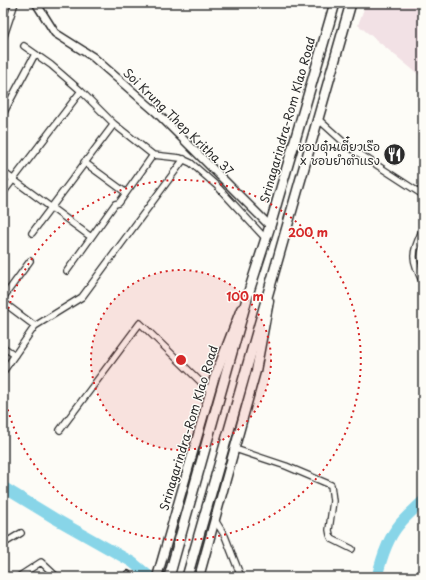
<svg xmlns="http://www.w3.org/2000/svg" width="426" height="580" font-family="'Playpen Sans','Playpen Sans Thai',sans-serif">
<rect width="100%" height="100%" fill="#fdfcf7"/>
<filter id="ink" filterUnits="userSpaceOnUse"><feTurbulence type="fractalNoise" baseFrequency=".025" numOctaves="2"/><feDisplacementMap in="SourceGraphic" scale="8" xChannelSelector="R" yChannelSelector="G"/><feConvolveMatrix kernelMatrix="1 2 1 2 8 2 1 2 1" color-interpolation-filters="sRGB"/></filter>
<g filter="url(#ink)">
<path fill="#f2e1e5" d="M366 3H423V78L358 25Z"/>
<g fill="none" stroke-linecap="round" stroke-linejoin="round">
<path stroke="#88d5e8" stroke-width="11" d="M3 487 54 518 132 562 150 577
M377 577C381 560 387 539 399 525 406 516 415 509 423 501"/>
<defs>
<path id="minor" d="M3 39 15 3
M24 46 51 65 81 91 114 124 153 155
M3 114 35 54
M318 119 349 147 423 195
M84 162 125 192
M3 172 91 237
M3 193 81 91
M423 228C412 255 410 256 423 283
M32 233 114 124
M67 271 115 204 119 203 153 155 180 158 191 163 217 186 266 239
M3 298 30 261
M3 302 35 326
M3 347 15 355
M3 372 35 326 82 297 184 159
M60 430 140 323 210 391
M235 449 286 466 331 485 333 501 329 530 330 535 332 539 352 549
M215 520 225 536 241 577
M3 544 21 533
M3 573 6 577
M18 577 41 562 57 577
M125 577 128 574"/>
<path id="tertiary" d="M36 3 55 33 93 57 156 112 270 226"/>
<path id="secondary" d="M157 577 214 379 241 309
M199 577 256 371 269 301"/>
<path id="primary" d="M169 577 250 288 270 226 335 3
M187 577 351 3"/>
</defs>
<use href="#minor" stroke="#2b2b2b" stroke-width="8"/>
<use href="#tertiary" stroke="#2b2b2b" stroke-width="10"/>
<use href="#secondary" stroke="#2b2b2b" stroke-width="11"/>
<use href="#primary" stroke="#2b2b2b" stroke-width="12"/>
<use href="#minor" stroke="#fdfcf7" stroke-width="5.5"/>
<use href="#tertiary" stroke="#fdfcf7" stroke-width="7"/>
<use href="#secondary" stroke="#fdfcf7" stroke-width="8"/>
<use href="#primary" stroke="#fdfcf7" stroke-width="9"/>
</g>
</g>
<circle cx="181" cy="360" r="90" fill="#d62828" fill-opacity=".12"/>
<g fill="none" stroke="#d62828" stroke-width="2" stroke-dasharray="2 4">
<circle cx="181" cy="360" r="90"/>
<path d="M3 332A180 180 0 1 1 3 388"/>
</g>
<defs>
<symbol id="restaurant-disc" viewBox="-11 -11 22 22"><circle r="9.5" fill="#2b2b2b" stroke="#fdfcf7"/><path d="M-5-6h1v4h1v-4h1v4h1v-4h1v5L-1.5 .5V6h-2V.5L-5-1ZM5-6V6H3V1.5H1.5Q1.5-4 5-6Z" fill="#fff"/></symbol>
</defs>
<g fill-rule="evenodd">
<use href="#restaurant-disc" x="382" y="142" width="25" height="25"/>
</g>
<g text-anchor="middle" stroke-width="3" stroke-linejoin="round" paint-order="stroke">
<g font-size="12" fill="#2b2b2b" stroke="#fdfcf7">
<text transform="translate(288 120) rotate(-74)" y="4">Srinagarindra-Rom Klao Road</text>
<text transform="translate(178 122) rotate(44)" y="4">Soi Krung Thep Kritha 37</text>
<text transform="translate(189 428) rotate(-73)" y="4">Srinagarindra-Rom Klao Road</text>
</g>
<g font-size="12" fill="#2b2b2b" stroke="#fdfcf7" text-anchor="end">
<text x="380" y="151">ชอบตุ๋นเตี๋ยวเรือ<tspan x="380" dy="14">x ชอบยำตำแรง</tspan></text>
</g>
</g>
<circle cx="181" cy="360" r="6" fill="#d62828" stroke="#fdfcf7" stroke-width="2"/>
<g font-size="12" text-anchor="middle" font-weight="bold" fill="#d62828" stroke="#fdfcf7" stroke-width="3" stroke-linejoin="round" paint-order="stroke">
<text x="308" y="237">200 m</text>
<text x="245" y="301">100 m</text>
</g>
<rect width="426" height="580" fill="none" stroke="#fdfcf7" stroke-width="16"/>
<rect x="8" y="8" width="410" height="564" fill="none" stroke="#2b2b2b" stroke-width="1.5" filter="url(#ink)"/>
</svg>
